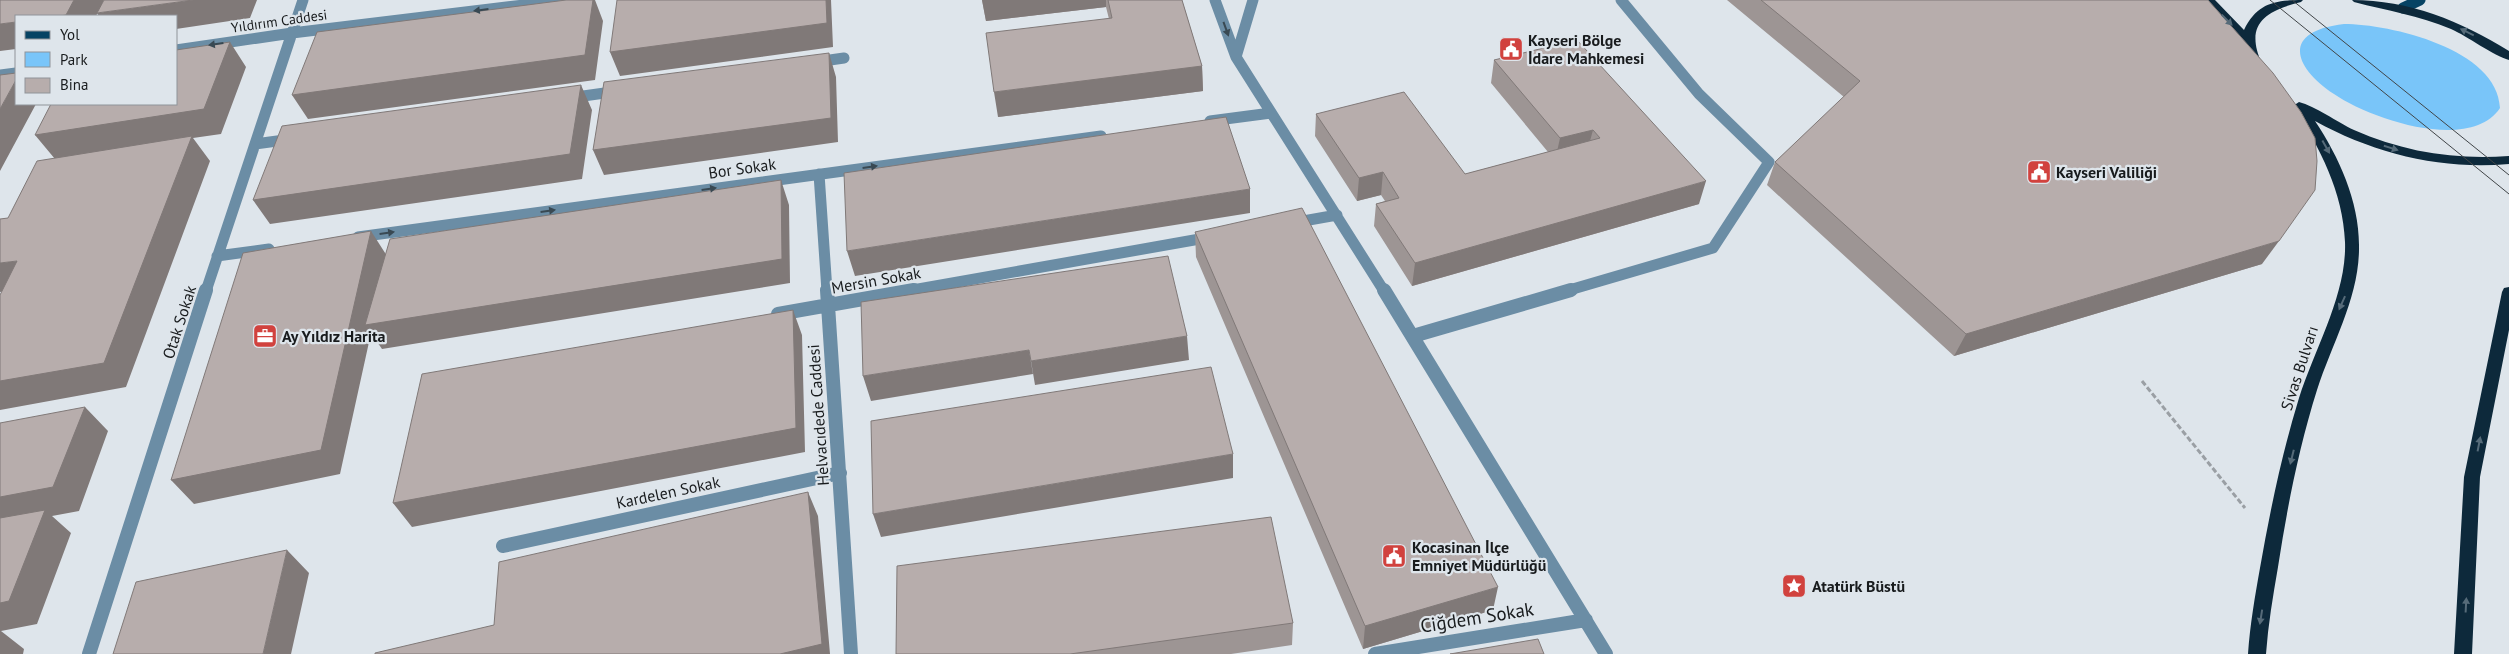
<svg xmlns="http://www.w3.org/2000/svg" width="2509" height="654" font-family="'PT Sans',sans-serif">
<rect width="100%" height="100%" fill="#dee5eb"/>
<path fill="#79c5f9" d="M2344 24C2390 24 2498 49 2500 108 2470 153 2370 119 2334 94 2291 65 2283 31 2344 24Z"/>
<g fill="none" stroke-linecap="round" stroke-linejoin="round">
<path stroke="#9a9fa4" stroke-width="3" stroke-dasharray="5.5 2.5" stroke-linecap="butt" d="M2142 381 2245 508"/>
<path stroke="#6b8da5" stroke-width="11" d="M1215 0 1236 57 1384 291
M176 50 292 33 565 0
M1236 57 1253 0
M816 62 844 58
M0 75 16 73
M569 98 619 91
M1210 121 1271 113
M255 144 292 139
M819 174 827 291
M1292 223 1337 215
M358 237 1101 136
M217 256 269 249
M206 291 303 0
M907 291 1211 237
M1566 291 1713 248 1769 162 1699 94 1621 0"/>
<path stroke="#6b8da5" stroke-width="14" d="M827 290 851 654
M1384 290 1606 654
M778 314 914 290
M1413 336 1571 290
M503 546 840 473
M89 654 206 290
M1375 654 1586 620"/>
<path stroke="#064364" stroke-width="11" d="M2403 8 2420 0"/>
<path fill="#0d293b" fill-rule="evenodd" d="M2202 0H2215L2244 30C2257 3 2275 0 2303 0L2301 2C2265 11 2244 24 2262 64L2256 68 2250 64 2243 43Z
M2352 0C2409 0 2461 21 2509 51V60C2494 56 2467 36 2451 29 2418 15 2388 11 2354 2Z
M2299 102C2315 106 2337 122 2354 130 2404 152 2455 160 2509 156V164C2441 170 2375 154 2315 121 2339 157 2359 201 2359 245 2360 296 2333 341 2317 390 2299 447 2287 508 2278 567 2273 596 2268 625 2266 654H2248C2250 625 2255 596 2260 568 2270 511 2282 453 2299 398 2315 348 2347 294 2345 242 2343 192 2320 148 2293 106Z
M2509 287V330L2480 477 2472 654H2454L2464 477 2502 292 2504 288Z"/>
<path stroke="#414548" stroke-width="1" d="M2270 0 2509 194
M2292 0 2509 175"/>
</g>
<path fill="#9d9594" d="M982 0H1182L1202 66 1203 91 998 117 1109 19 1106 7 986 21Z
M1727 0H2208L2262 264 1954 356 1767 185 1775 162 1844 97Z
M1494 60 1699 204 1412 286 1374 226 1376 204 1385 201 1381 195 1357 201 1315 136 1316 114 1465 174 1548 152 1491 83Z
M1195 232 1493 610 1363 649 1196 257Z
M1293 623 1292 645 1231 654H896Z"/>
<path fill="#807978" d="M74 0H104L96 16H60Z
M193 0H257L250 18 176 29V16H99L97 13Z
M593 0H595L603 21 595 80 308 119 292 95Z
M826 0H831L833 47 620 76 610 52Z
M982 0H1106V7L986 21Z
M16 22V49L0 51V24Z
M230 42 246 67 221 134 193 138 210 161 126 387 0 410V381L55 159 35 135Z
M829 53 836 77 838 142 604 175 593 150Z
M1202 66 1203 91 998 117 994 92Z
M16 80V104H36L0 171V109Z
M581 85 592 110 582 179 270 224 253 200Z
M1593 130 1587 152 1555 161 1560 138Z
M1383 172 1381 195 1357 201 1359 178Z
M781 180 789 205 790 283 382 349 371 333 340 474 194 504 171 480 371 231 387 256Z
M1706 181 1699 204 1412 286 1415 263Z
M1250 189V213L855 276 847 251Z
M2279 241 2262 264 1954 356 1966 334Z
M17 261 39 285 0 292V263Z
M793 310 802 335 805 452 412 527 393 503Z
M1187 336 1189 360 1035 385 1031 361Z
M1029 350 1033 374 871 401 863 376Z
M85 407 108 431 79 511 52 516 71 533 37 624 1 631 24 649 23 654H0V497Z
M1233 454V478L881 537 873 514Z
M808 492 818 516 830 654H780Z
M287 550 309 573 291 654H263Z
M1498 587 1493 610 1363 649 1365 626Z"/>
<path fill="#b7adac" stroke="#807978" d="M0 0H74L66 15 60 16H16V22L0 24Z
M104 0H193L97 13Z
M566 0H593L585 55 292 95 317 32Z
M617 0H826L827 23 610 52Z
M1108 0H1182L1202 66 994 92 986 33 1112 18Z
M1761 0H2208L2273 73 2301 112 2315 138 2317 161 2315 190 2279 241 1966 334 1775 162 1860 81Z
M1577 40 1706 181 1415 263 1376 204 1399 198 1383 172 1359 178 1316 114 1404 92 1465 174 1600 138 1593 130 1560 138 1494 60Z
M230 42 204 109 35 135 51 104H176V50Z
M829 53 831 118 593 150 604 82Z
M16 73V80L0 109V75Z
M581 85 570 154 253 200 282 126Z
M1226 117 1250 189 847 251 844 173Z
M192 136 104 363 0 381V295L17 261 0 263V219L8 218 37 161Z
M781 180 782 259 365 325 390 239Z
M1302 208 1498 587 1365 626 1195 232Z
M371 231 321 450 171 480 243 253Z
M1168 256 1187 336 1031 361 1029 350 863 376 861 302Z
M793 310 796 428 393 503 422 374Z
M1211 367 1233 454 873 514 871 421Z
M85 407 53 487 0 497V423Z
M808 492 822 644 780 654H375V653L494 625 499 562Z
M45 510 9 601 0 603V518Z
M1271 517 1293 623 1070 654H896L897 566Z
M287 550 263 654H113L136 582Z
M1538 639 1544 654H1450Z"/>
<defs><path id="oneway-solid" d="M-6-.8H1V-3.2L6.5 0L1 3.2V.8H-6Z" transform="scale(1.25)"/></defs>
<g fill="#394953">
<use href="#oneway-solid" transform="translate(481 10) rotate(173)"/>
<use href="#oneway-solid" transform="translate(1226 29) rotate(70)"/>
<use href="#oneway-solid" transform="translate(216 44) rotate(172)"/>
<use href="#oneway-solid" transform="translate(870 167) rotate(-8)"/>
<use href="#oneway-solid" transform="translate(709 189) rotate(-8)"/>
<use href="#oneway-solid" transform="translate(548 211) rotate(-8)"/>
<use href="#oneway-solid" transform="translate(387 233) rotate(-8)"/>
</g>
<g fill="#566b79">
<use href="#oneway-solid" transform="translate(2227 20) rotate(45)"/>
<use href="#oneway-solid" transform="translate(2467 32) rotate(-154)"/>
<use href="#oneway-solid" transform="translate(2326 147) rotate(61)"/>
<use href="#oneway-solid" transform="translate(2391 148) rotate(17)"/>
<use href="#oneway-solid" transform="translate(2342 303) rotate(114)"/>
<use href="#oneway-solid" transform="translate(2479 444) rotate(-79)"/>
<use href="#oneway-solid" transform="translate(2292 457) rotate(104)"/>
<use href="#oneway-solid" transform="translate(2466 605) rotate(-87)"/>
<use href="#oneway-solid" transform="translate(2261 617) rotate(99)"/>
</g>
<defs>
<symbol id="civic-square" viewBox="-11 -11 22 22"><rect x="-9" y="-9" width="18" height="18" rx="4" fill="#d1423e" stroke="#dee5eb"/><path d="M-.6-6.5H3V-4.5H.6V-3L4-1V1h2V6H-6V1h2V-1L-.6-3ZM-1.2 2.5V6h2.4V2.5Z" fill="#fff"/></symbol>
<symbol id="office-square" viewBox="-11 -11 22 22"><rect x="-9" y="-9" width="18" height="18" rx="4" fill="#d1423e" stroke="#dee5eb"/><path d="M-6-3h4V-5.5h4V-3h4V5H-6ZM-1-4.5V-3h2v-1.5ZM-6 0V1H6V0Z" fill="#fff"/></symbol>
<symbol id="sight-square" viewBox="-11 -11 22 22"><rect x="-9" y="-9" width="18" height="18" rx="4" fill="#d1423e" stroke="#dee5eb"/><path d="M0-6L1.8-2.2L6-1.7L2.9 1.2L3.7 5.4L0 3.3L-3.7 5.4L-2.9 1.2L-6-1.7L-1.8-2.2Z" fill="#fff"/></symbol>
</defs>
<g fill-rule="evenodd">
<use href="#civic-square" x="1497" y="35" width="28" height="28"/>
<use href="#civic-square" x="2025" y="158" width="28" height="28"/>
<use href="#office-square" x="251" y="322" width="28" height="28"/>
<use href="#civic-square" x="1380" y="542" width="28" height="28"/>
<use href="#sight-square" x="1780" y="572" width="28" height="28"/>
</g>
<g text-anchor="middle" stroke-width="4.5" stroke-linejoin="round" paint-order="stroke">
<g font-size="14" fill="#181b1d" stroke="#dee5eb">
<text transform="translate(279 21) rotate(-8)" y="5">Yıldırım Caddesi</text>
</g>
<g font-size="16" font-weight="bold" fill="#181b1d" stroke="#dee5eb" text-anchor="start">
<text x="1528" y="46">Kayseri Bölge<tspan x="1528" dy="18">İdare Mahkemesi</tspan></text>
<text x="2056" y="178">Kayseri Valiliği</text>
<text x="282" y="342">Ay Yıldız Harita</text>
<text x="1412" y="553">Kocasinan İlçe<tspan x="1412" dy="18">Emniyet Müdürlüğü</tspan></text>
<text x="1812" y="592">Atatürk Büstü</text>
</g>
<g font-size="16" fill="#181b1d" stroke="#dee5eb">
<text transform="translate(742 168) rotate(-8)" y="6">Bor Sokak</text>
<text transform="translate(876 280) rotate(-10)" y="6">Mersin Sokak</text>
<text transform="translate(179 322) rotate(-72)" y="6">Otak Sokak</text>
<text transform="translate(2299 368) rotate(-72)" y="6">Sivas Bulvarı</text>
<text transform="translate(818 415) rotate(-94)" y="6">Helvacıdede Caddesi</text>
<text transform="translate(668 492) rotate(-12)" y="6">Kardelen Sokak</text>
</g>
<g font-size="19" fill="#181b1d" stroke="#dee5eb">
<text transform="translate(1477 617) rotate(-9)" y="7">Ciğdem Sokak</text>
</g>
</g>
<rect x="15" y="15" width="162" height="90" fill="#dee5eb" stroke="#8f9499"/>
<rect x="25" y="31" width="25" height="8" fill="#064364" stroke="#8f9499"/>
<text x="60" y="40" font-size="15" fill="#181b1d">Yol</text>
<rect x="25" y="52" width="25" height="15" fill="#79c5f9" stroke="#8f9499"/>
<text x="60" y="65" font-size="15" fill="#181b1d">Park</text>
<rect x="25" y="78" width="25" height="15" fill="#b7adac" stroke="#8f9499"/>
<text x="60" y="90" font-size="15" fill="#181b1d">Bina</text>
</svg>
